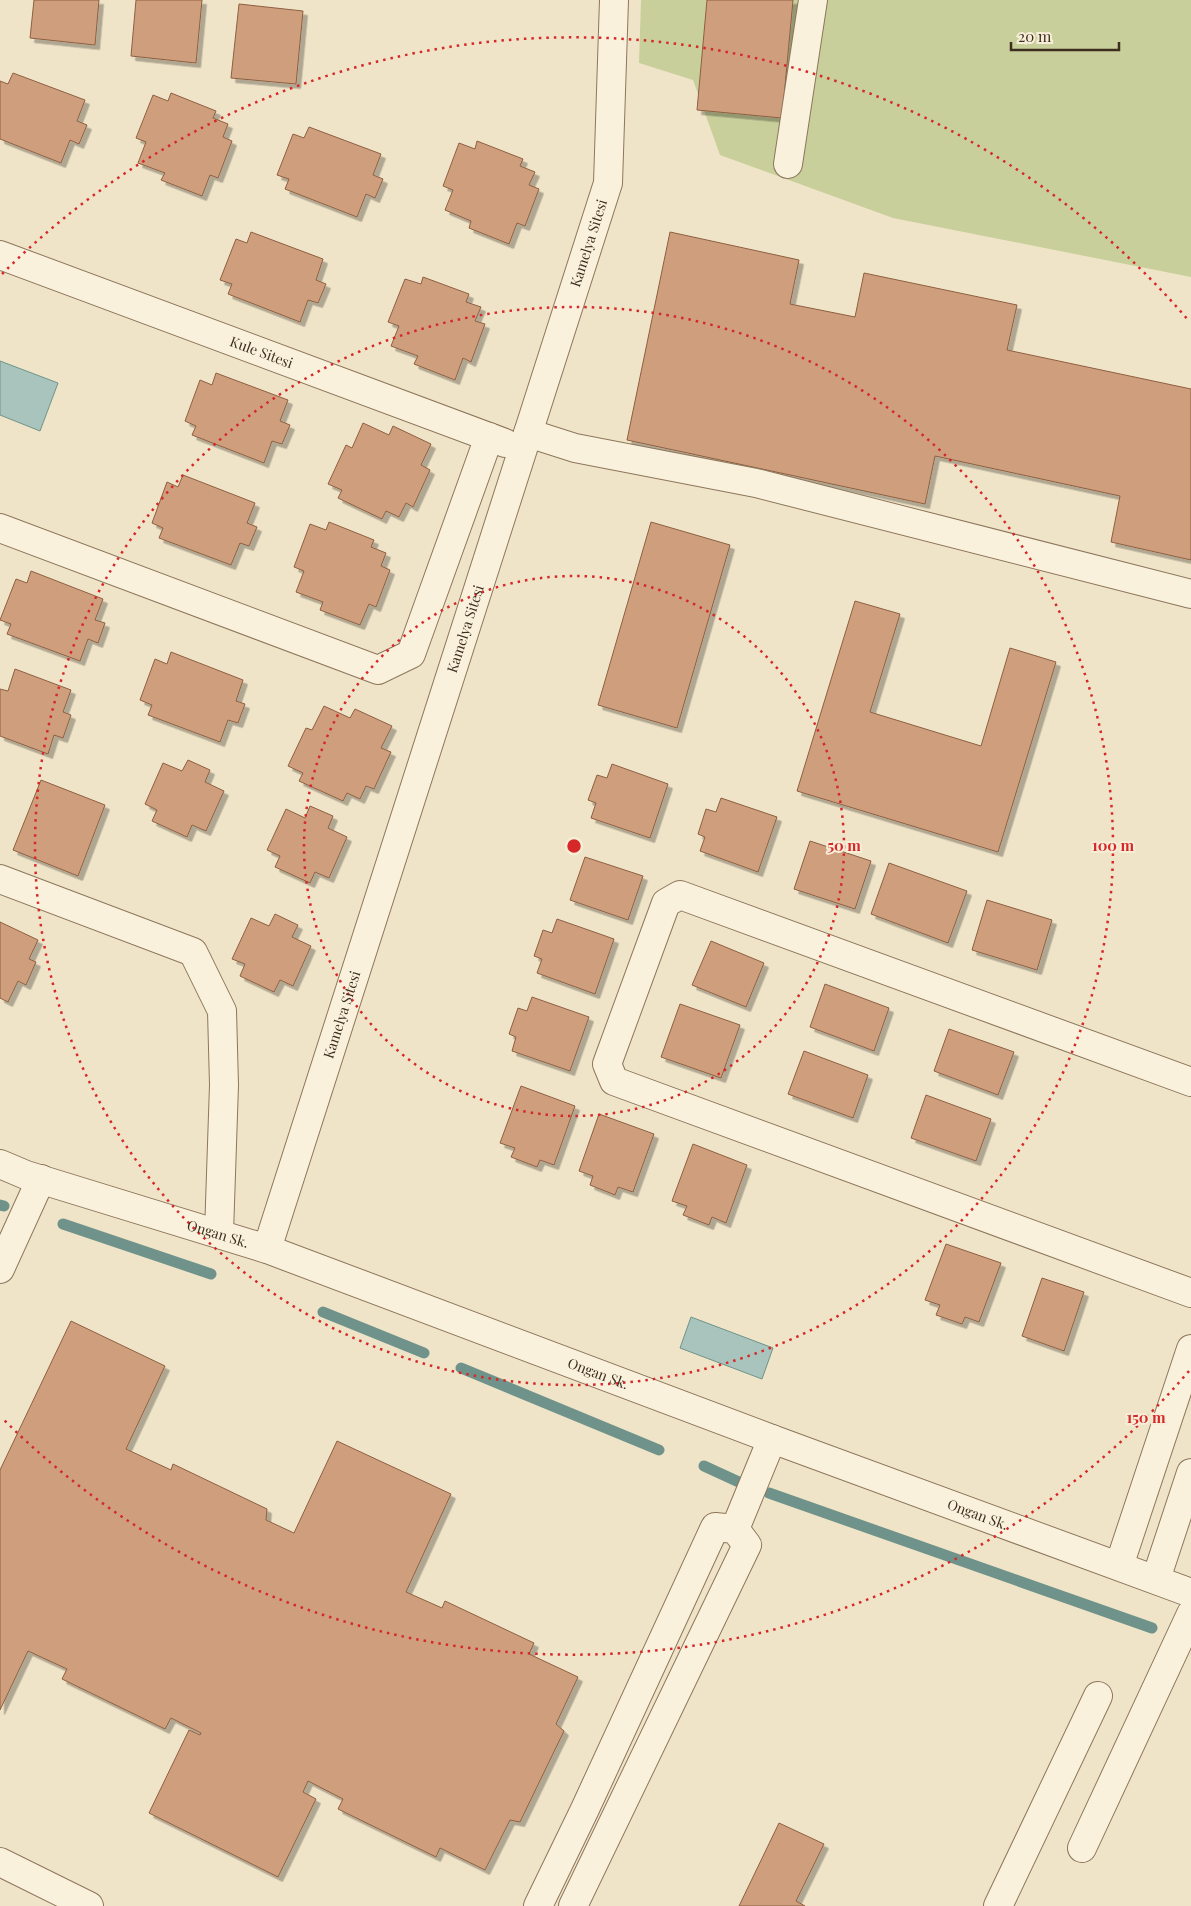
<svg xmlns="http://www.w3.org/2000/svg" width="1191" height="1906" font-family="'Playfair Display',serif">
<defs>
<filter id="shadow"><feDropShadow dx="4.5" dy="4.5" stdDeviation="0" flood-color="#0004"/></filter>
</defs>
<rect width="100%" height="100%" fill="#f0e4c8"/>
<path fill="#c9cf9b" d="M641 0H1191V277L893 218 720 155 693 80 639 63Z"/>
<path fill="#a9c4bc" stroke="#6f938a" d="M0 361 58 383 40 431 0 415Z
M691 1317 773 1348 762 1379 680 1348Z"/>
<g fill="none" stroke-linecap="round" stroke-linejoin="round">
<path stroke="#6f938a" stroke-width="11" d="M0 1205 4 1206
M63 1224 211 1274
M323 1312 424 1353
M461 1368 659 1450
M704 1466 741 1483
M769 1493 1152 1628"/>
</g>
<path fill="#cf9f7d" stroke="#8d5f41" filter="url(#shadow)" d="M34 0H99L95 45 30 38Z
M136 0H202L196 63 131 56Z
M707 0H793L782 118 697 110Z
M239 4 303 11 296 84 231 78Z
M13 73 85 100 77 121 87 125 79 144 70 140 61 163 0 139V81L8 84Z
M171 93 216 111 213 118 228 124 223 137 232 141 218 178 210 175 202 196 161 180 165 173 138 163 146 142 136 138 153 95 168 101Z
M309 127 381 154 373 175 383 179 375 198 366 194 357 217 285 189 289 179 277 175 293 134 304 138Z
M477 141 523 159 520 166 535 172 529 185 539 189 525 226 517 223 509 244 469 228 471 221 445 210 453 190 443 186 459 143 475 149Z
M251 232 323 259 316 280 326 284 318 303 308 300 300 322 228 294 232 284 220 280 236 239 247 243Z
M670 232 799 260 790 304 855 317 864 273 1017 305 1007 350 1191 389V560L1111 542 1120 496 935 456 925 504 627 440Z
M423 277 469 294 466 302 481 307 475 321 485 324 471 362 463 358 455 380 414 364 418 356 391 346 399 326 388 322 405 279 421 284Z
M216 373 288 400 280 421 290 425 282 444 272 441 264 463 192 435 196 426 185 421 200 380 212 385Z
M363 423 389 435 393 426 431 444 421 465 430 470 413 507 406 503 399 517 386 511 382 519 338 498 342 490 328 484 346 445 352 448Z
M183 475 255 503 247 523 257 527 249 546 240 543 231 565 159 538 163 528 152 523 167 482 178 487Z
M329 522 374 540 371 547 386 553 381 566 390 570 376 607 369 604 360 625 320 610 323 602 296 592 304 571 294 567 310 524 326 530Z
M651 522 730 545 677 728 598 705Z
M31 571 103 599 95 620 105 623 98 643 88 639 80 661 7 634 11 624 0 620 16 579 27 583Z
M855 601 900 614 870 712 981 746 1010 648 1056 662 998 852 797 791Z
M171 652 243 680 236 701 245 704 238 723 228 720 220 742 148 715 152 705 140 700 155 659 167 664Z
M15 669 71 690 63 712 71 715 63 738 54 735 48 754 0 736V689L8 691Z
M324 706 350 718 355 709 392 726 381 748 391 752 374 789 366 786 360 799 347 793 343 801 299 781 303 773 288 766 306 728 312 730Z
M188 760 210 770 205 782 224 791 206 831 192 825 187 837 152 821 157 810 145 804 163 763 182 771Z
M612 764 668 784 650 838 591 818 596 803 588 800 597 775 607 778Z
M41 780 105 805 78 876 13 850Z
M721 798 777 817 758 872 700 851 705 837 698 834 706 809 716 812Z
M310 806 333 816 328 828 347 837 329 878 315 872 310 883 275 867 280 856 267 850 286 809 305 818Z
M810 841 871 861 855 909 794 889Z
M585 857 643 876 628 920 570 900Z
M889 863 967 891 948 943 871 914Z
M987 900 1052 920 1037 970 972 950Z
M275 914 298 925 292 937 311 946 293 986 280 980 274 992 240 976 245 964 232 959 251 918 269 926Z
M557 919 614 939 595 994 537 973 542 959 534 956 543 930 552 933Z
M0 922 38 940 29 959 36 962 26 985 18 981 8 1002 0 998Z
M711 941 764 963 746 1007 692 985Z
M825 984 889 1008 874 1051 810 1027Z
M532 997 589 1017 570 1071 512 1051 516 1037 509 1034 518 1008 527 1011Z
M680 1004 740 1025 721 1078 661 1057Z
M949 1029 1014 1052 998 1095 934 1071Z
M804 1051 868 1075 853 1118 788 1094Z
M521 1086 575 1106 554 1165 540 1160 537 1167 511 1157 515 1148 500 1143Z
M926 1095 991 1119 976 1161 911 1138Z
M599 1114 654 1134 633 1192 618 1187 615 1195 590 1185 593 1176 579 1171Z
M693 1144 747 1165 726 1223 712 1217 709 1225 683 1215 687 1206 672 1201Z
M946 1244 1001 1263 979 1322 965 1317 962 1324 936 1315 940 1305 925 1300Z
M1042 1278 1084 1292 1064 1351 1022 1336Z
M71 1321 165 1366 126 1449 171 1470 173 1464 267 1509 266 1520 294 1533 337 1441 451 1494 406 1592 442 1608 445 1601 534 1643 529 1654 578 1677 556 1724 564 1731 520 1822 510 1820 485 1870 440 1848 436 1857 338 1809 343 1799 308 1781 303 1792 316 1799 278 1877 149 1813 189 1730 200 1735 201 1733 171 1718 165 1729 62 1679 67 1669 28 1651 0 1710V1470Z
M779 1823 824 1844 796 1901 805 1906H739Z"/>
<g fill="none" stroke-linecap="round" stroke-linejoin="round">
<defs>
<g id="minor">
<path d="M788 164 813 0"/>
<path id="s1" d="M0 255 505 443"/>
<path d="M528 433 575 448 756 483 1191 594"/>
<path d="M0 528 378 670 411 654 489 437"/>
<path d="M0 879 193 952 222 1011 224 1085 219 1233"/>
<path d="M1191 1082 680 895 666 903 607 1064 614 1081 1191 1293"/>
<path id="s2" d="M0 1164 26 1175 267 1249 772 1439 1191 1593"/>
<path id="s3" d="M267 1249 608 183 614 0"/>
<path d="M0 1269 41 1179"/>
<path d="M735 1529 772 1439"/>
<path d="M1119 1566 1191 1349"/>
<path d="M1156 1579 1191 1473"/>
<path d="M1082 1848 1191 1614"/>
<path d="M0 1862 89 1906"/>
<path d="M538 1906 585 1809 715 1527 735 1529 747 1545 573 1906"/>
<path d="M998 1906 1098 1696"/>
</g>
</defs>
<use href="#minor" stroke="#8d765c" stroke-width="30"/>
<use href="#minor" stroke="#faf1dc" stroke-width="28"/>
</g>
<g fill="none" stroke="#d62828" stroke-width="2.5" stroke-dasharray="2.5 5">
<circle cx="574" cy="846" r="270"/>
<circle cx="574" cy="846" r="539"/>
<path d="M1189 1371A809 809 0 0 1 2 1418M2 274A809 809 0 0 1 1189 321"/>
</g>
<g text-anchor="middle" stroke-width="4" stroke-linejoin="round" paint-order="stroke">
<g font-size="14" fill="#3d2e20" stroke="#f7eed8">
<text dy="5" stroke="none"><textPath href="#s3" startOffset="1056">Kamelya Sitesi</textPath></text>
<text dy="5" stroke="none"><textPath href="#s1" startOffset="279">Kule Sitesi</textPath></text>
<text dy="5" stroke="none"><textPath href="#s3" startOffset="651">Kamelya Sitesi</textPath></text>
<text dy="5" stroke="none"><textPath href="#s3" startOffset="246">Kamelya Sitesi</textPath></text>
<text dy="5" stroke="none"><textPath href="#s2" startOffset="229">Ongan Sk.</textPath></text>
<text dy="5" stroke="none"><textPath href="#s2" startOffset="634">Ongan Sk.</textPath></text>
<text dy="5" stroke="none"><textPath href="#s2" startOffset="1039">Ongan Sk.</textPath></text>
</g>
</g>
<circle cx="574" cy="846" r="8" fill="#d62828" stroke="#f7eed8" stroke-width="2.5"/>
<g font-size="15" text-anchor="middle" font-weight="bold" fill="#d62828" stroke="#f7eed8" stroke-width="4" stroke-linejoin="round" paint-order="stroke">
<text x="844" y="851">50 m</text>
<text x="1113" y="851">100 m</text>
<text x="1146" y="1423">150 m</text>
</g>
<path d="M1011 42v8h108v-8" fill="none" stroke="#3d2e20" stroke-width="2.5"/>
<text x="1018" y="42" font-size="15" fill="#3d2e20" stroke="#f7eed8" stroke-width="4" paint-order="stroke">20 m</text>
</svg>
